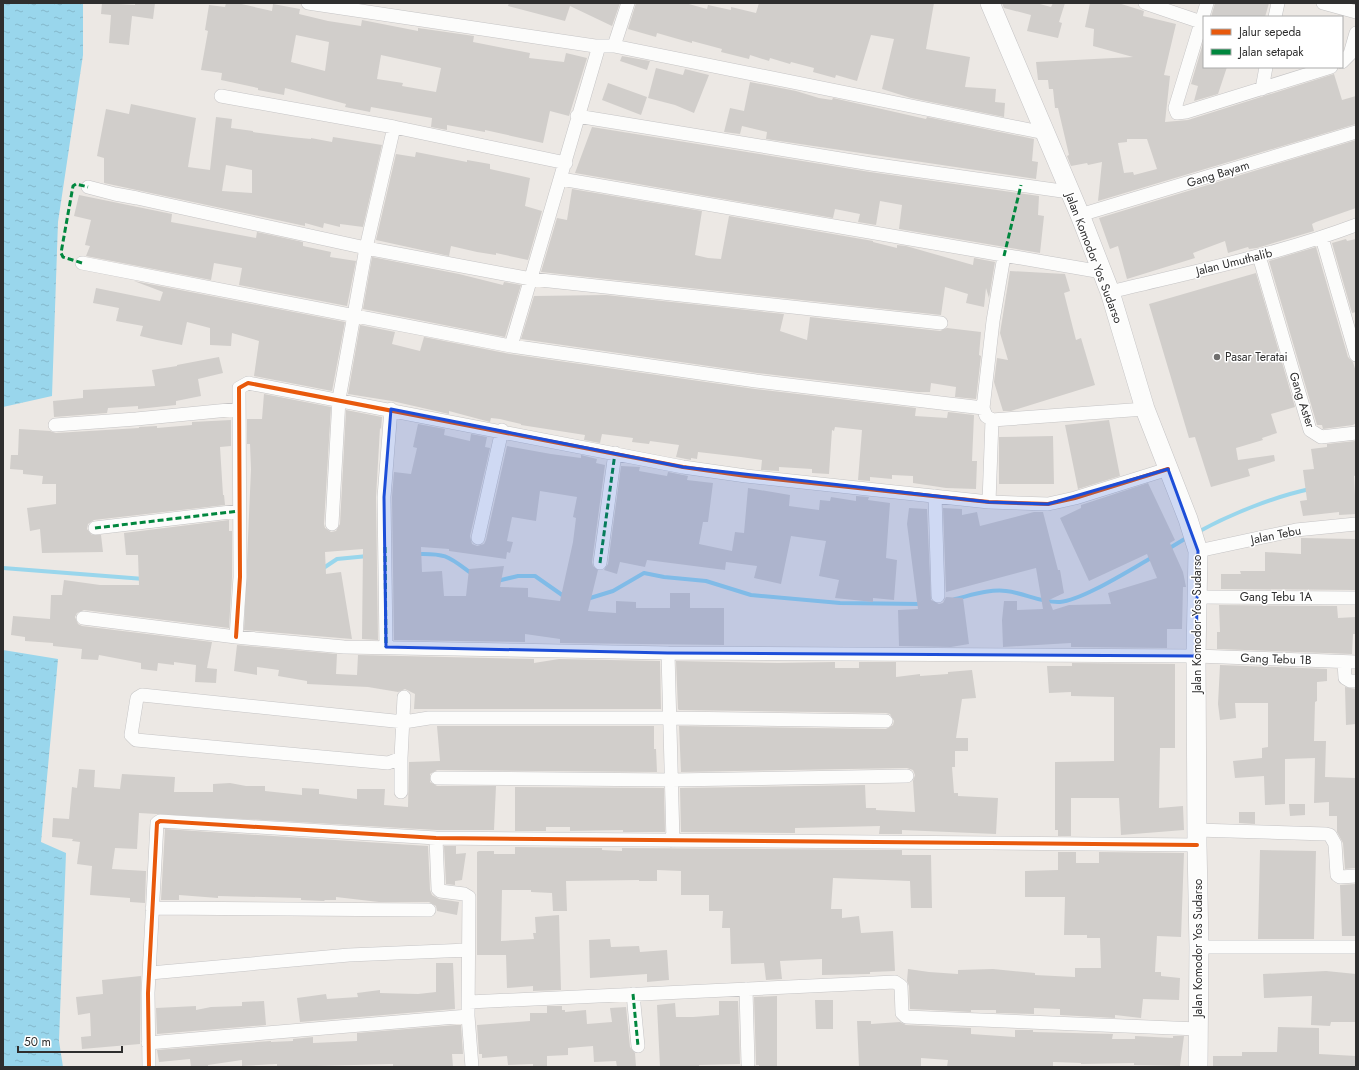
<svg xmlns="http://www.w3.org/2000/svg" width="1359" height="1070" font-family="Jost,sans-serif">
<defs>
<pattern id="water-ripples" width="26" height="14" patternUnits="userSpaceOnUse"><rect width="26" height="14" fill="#99d6ec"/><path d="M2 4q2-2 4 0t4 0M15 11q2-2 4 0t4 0" fill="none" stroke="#84b8cb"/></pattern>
</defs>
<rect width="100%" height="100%" fill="#ece8e4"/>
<path fill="url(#water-ripples)" d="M3 3H83V55L58 222 52 396 3 407Z
M3 650 58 659 41 842 66 853 59 1041 63 1067H3Z"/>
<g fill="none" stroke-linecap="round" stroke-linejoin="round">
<path stroke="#99d6ec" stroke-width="4" d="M1198 532C1231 514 1273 497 1310 489
M1168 549 1188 537
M417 554C447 553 449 557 472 574
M3 568 144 579
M322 569 337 559 368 556
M497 581 518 576H535L565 597
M587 599 613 591 644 573 664 577 706 581 751 595 840 603 921 604
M955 599C972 595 990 589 1006 591 1025 593 1040 603 1060 602 1083 600 1131 569 1153 557"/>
</g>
<path fill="#d1cecb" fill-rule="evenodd" d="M102 3 135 5V3H155L153 19 132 16 129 45 109 43 111 15 101 14Z
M226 3H237L272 11 273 4 300 9 299 14 328 21 361 26 362 20 418 31V28L474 36 473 42 530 53 529 58 564 62 566 53 587 58 569 116 550 111 543 143 485 130V132L447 125V130L431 127 432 118 371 107 370 112 345 107 346 104 285 88 284 95 258 90V88L221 80 222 73 201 70 208 31 205 30 209 5 225 7ZM296 35 329 42 325 71 291 62ZM381 55 441 68 436 92 402 86 403 83 377 79Z
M509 3H620L612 26 570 6 565 21 508 6Z
M636 3H685L707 9 708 5 731 10V7L756 13 759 3H934L926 49 970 57 965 87 996 89 995 102 1005 103 1004 117 911 98 882 89 894 39 871 35 857 81 836 75 835 78 813 72 814 68 791 62 790 64 770 58 769 61 750 55 749 59 721 52 722 49 692 41V43L657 33 656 37 628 29Z
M1002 3H1036L1051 7 1053 3H1065L1059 22 1062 23 1058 38 1027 31 1031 15 1004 8Z
M1090 3H1118L1144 11 1143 16 1176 24 1164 75 1170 76 1165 122 1188 120 1334 74 1342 100 1356 96V124L1098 201 1102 162 1088 165 1087 163 1071 166 1067 156 1069 155 1058 108H1055L1053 89H1049L1048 80H1038L1036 62 1133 57 1093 46 1094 29 1085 27ZM1127 139H1147L1157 169 1134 175 1133 172 1124 173 1118 143 1127 142Z
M1215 3H1269L1265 17H1211Z
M1204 40V67H1227L1218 94 1194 101 1198 86 1191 84Z
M622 56 650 61 647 70 620 61Z
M656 68 683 75 685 69 709 75 694 113 675 105 648 98Z
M750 82 796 91 819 98 832 100 833 98 926 119 927 117 1034 139 1032 161 1038 162 1036 179 766 139 767 132 742 126 740 134 724 132 730 108 744 111Z
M608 83 647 97 641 115 602 100Z
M131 104 196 118 188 167 210 170 216 117 232 119 231 128 253 131V132L291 137 311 139V138L332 142 333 137 382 145 363 227 340 224V227L324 223 323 228 305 223V226L104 183V158L97 156 106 109 129 114ZM226 165 252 170V193L222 191Z
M592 127 870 172 1039 196 1038 215 1044 216 1040 253 899 229 902 205 880 201 876 225 858 222 860 214 835 209 833 218 575 173Z
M1356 140V208L1316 222 1312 224 1314 231 1257 248 1249 249 1248 247 1228 253 1225 241 1193 253 1195 258 1127 279 1118 246 1110 249 1099 218Z
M416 152 467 162V160L490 164V169L530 178 525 206 542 211 528 260 496 253V255L477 252 451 246 449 256 376 240 396 154 415 157Z
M572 189 702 211 695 255 708 258 721 259 729 216 873 241V242L897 248V245L906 246 973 265 974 258 995 262 989 298 986 288 984 307 966 303 968 294 945 287 941 315 541 272 557 218 567 220Z
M79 195 172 214 171 222 256 238 257 232 303 242V246L331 252 330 257 356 261 347 306 239 285 242 268 214 263 211 280 86 256 90 246 85 245 91 220 74 216Z
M1346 239 1347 241 1356 239V312L1352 313 1332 243Z
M1316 247 1348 357 1353 362 1356 372V423L1353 425 1323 429 1322 425H1317L1269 261Z
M372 257 459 274 503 285 504 282 521 285 505 337 363 309Z
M1010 271 1065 274 1070 291 1064 293 1076 340 1081 338 1095 385 1011 411H1003L994 382 997 358 1008 360 1000 333Z
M1256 273 1295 407 1271 414 1277 433 1262 438 1263 440 1236 448 1238 460 1274 455 1275 461 1248 469 1250 476 1211 487 1195 437 1189 438 1149 304Z
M134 281 345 322 332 391 254 376 259 341 232 333 231 346 210 345V328L187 322 182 345 157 340 140 336 143 326 116 321 119 308 93 303 96 288 160 301 163 292Z
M606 295 784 314 780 331 807 340 810 317 940 331 947 328 981 332 979 355 981 356 976 399 955 397 956 387 931 383 930 392H918L757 373 521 339 534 296Z
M360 325 395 332 392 344 420 351 424 337 510 354 755 389 916 408 915 416 947 418 948 412 974 415 972 461H977L976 489 946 488 913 483V476L892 475V479L870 477V481L858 480 862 430 835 427 834 431 832 430 829 474 812 473V469L779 467V471L761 470 762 460 741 457 698 452 697 459 691 458V460L676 457 679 445 650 441 649 444 632 442 633 438 602 434 600 443 584 440 585 435 521 425V424L500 419 491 418 490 422 449 411V414L392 401 348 394Z
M219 357 223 373 198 379 201 396 176 401V405L138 409V406L108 408 107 413 54 417 53 401 83 398V390L155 386 152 370 177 366V365Z
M264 394 331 407 324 524 325 528 331 532 336 531 340 524 346 410 382 417 381 429 380 428 376 497 378 640 362 639 363 549 325 552 326 574 341 572 352 639 244 630 251 469 250 444H247V419H262Z
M231 420V446L220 447 223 495H224L225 505 94 520 88 524 87 529 92 535H101L103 552 42 553 40 529 30 531 27 508 56 504V484H42L43 476 23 474V470L10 469 11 455H18L19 429 50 431 56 433 139 428V427L157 426V428L192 425V422Z
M1109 420 1120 476 1078 489 1065 425Z
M418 424 445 429 444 435 470 441 471 434 487 437 485 447 490 448 470 536 472 544 477 546 484 544 486 540 507 446 551 454 581 458V455L597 459 596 463 605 465 592 562 593 566 598 570 588 611 616 613V601L636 602V608H670V593H690V608H724V645L560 643V639L525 634V642L394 640 392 497 394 472 411 474 417 448 413 447ZM540 491 577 497 573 517 576 518 573 542 560 601 528 597V588L500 587 504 566 469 569 466 596H444L442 571 422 572 421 547 449 549V551L506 559 507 552 510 553 513 542 507 541 512 517 536 521Z
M1053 436 1054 484H999V437Z
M1355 441 1356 475 1354 476 1356 514 1339 515V512L1303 516 1300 501 1307 500 1303 470 1314 469 1311 449 1327 447V444Z
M621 466 640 467 639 471 667 476 668 472 688 476 687 480 713 483 708 522H703L699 544 732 551 735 532 744 533 748 488 790 495 789 506 819 510 820 500 830 501 831 497 856 501V496L869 497 868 500 890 503 886 558 897 560 894 600 873 598V602L835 598 839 580 819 576 826 541 791 536 781 584 754 578 757 566 726 562 725 570 647 560 645 567 620 562 617 574 604 570 608 564Z
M1148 483 1175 540 1170 543 1183 572 1186 587H1183L1182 629H1167V648L1071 647V643L1003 647 1002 620 1004 601H1017V610L1043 609 1036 568 946 592 943 508 962 509V515L977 512 980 526 1034 512H1043L1058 570H1060L1064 593 1049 600 1053 610 1069 605 1111 604 1108 593 1157 578 1147 554 1089 581 1060 518 1081 508V505Z
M909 508 927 509 931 600 939 604 943 603 946 597 963 598 969 644 951 647 899 646 898 610 918 609 907 524Z
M229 520V531H232V577L229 628 84 610 77 613 75 617 78 624 82 626 212 642 207 668 217 669 216 683 195 682 196 665 174 662V665L158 663 157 671 141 669V663L99 655 98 660 81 659 82 649 53 646V643L25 641V637L11 635 13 616 50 619 51 595H62L64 580 100 585H139L138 555H126L124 533Z
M1301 538 1356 539V590L1221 589V574H1241L1240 571H1265V552L1301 554Z
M1219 605 1337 606 1338 618 1356 617V634H1353L1352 654 1217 649V632H1220Z
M237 645 337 654 336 674 357 675 358 655 534 659V663L559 659 660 661 661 709H414L415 694 405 689 398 692 368 687 307 684V681L278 676 279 670 257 667V675L234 671Z
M676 661 778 663 835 662V668H859V662H896V677L920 674V676L948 674V672L972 670 976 698 962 699 956 738H968V751H955V767H952L954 793H958V796L998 798 996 834 902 830V834H879L880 826 795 828V833L681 832 680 788 865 785 866 808H876V810L915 812 913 781 915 775 913 770 907 768 681 772 679 726 886 729 893 725 894 721 890 714 886 713 679 710 678 709Z
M1072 663 1175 664V748H1160L1159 808 1183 806 1184 830 1121 835 1119 798H1071V836H1058V830H1055V762L1114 761V697L1071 696V692L1049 693 1047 666H1072Z
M1220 665 1327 669V681L1317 682V701L1315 702 1314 741H1326L1325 777 1356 778V868L1345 869 1343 843 1337 832V816H1329V802L1314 803 1315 758 1285 759V804L1265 805 1264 776 1235 778 1233 761 1262 758V748L1268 747V703H1235L1236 718 1220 720 1218 704Z
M1345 687 1356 689V724L1346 725Z
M437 726H654V749H656L657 772 437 770 430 774V782L437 786H496L494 830H436L139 813 137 849 115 848 112 869 146 871 145 903 130 902V898L90 895 92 866 77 864 80 842 72 841 73 839 52 837 53 818 69 819 72 787 77 788 79 769 95 770 94 787 120 789 122 774 175 777 174 792H213V784L230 783 246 786H265V791L302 795V788L319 789V794L357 799V789H385L384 805 408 807 409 762 440 761Z
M515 787 664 788 665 832H623V830L570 831V827H546V831H515Z
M1289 804H1305V815L1290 816Z
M1239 812H1255V824L1239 823Z
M165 829 428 846 430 890 432 895 439 899 459 902 457 915 437 911 436 906 429 902H379L336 897V900H325L324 901 301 900V898L218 896V898L179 895V900H161Z
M444 846H456V854L466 853 462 880 455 881V885L446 884Z
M515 847 602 848V850L622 851V848L902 850V855H931L932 908H911L910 881 833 878 831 909H842V918L859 916 861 933 893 931 895 971 870 972V974L822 975V959L780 961 782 979 766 980 764 963 731 964 730 928H722L723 911H709V895H681V871L657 870V881H639V880L566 881 567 911H553L552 893 531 892V890H502L501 941 534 939 533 933H536L535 917 559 915 561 990 533 991V986L507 988 506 955H477V852L479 851H494V854H515Z
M1260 850 1316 851 1314 939H1258Z
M1058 852H1076V863H1099V852L1184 853 1181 937 1157 936 1155 972H1161V976L1180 978 1179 1000 1143 999 1141 1018 1115 1015V1018L1060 1015V1009L1034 1008V1014L996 1013V1010H971V1012L910 1009 909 986 907 981 908 969 929 972 958 974V970L993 969 1035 973V975L1075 977V968H1101L1100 938H1087V935H1064L1065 897H1025V871L1058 870Z
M1356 884V936H1342L1340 885Z
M610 939 611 947 639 946 640 952 667 950 669 980 647 982V974L590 978 589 940Z
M436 963H453L455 1009 300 1022 297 998 326 994 327 999 358 997 357 993 380 990V993L418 994 436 992Z
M1326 971 1356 974V1022H1331L1330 1026 1311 1025 1312 996 1264 998 1263 974Z
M141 976 140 1044 82 1049 81 1037 91 1036 90 1013 78 1015 76 997 103 994 102 980Z
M777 996V1067H759V1065H756L754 997Z
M815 1000H833V1029H816Z
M264 1001 266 1025 157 1034 156 1008 196 1006V1010L211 1007 242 1006V1002Z
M719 1001H738L740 1064 699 1065V1067H660L657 1005 675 1003 676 1017H693L719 1015Z
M547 1006H562V1010H565V1012L586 1010 587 1024 612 1022 610 1008 626 1007 630 1047 635 1053 636 1067H617L616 1061 594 1062 593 1046 568 1048V1055L547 1056V1067H533V1064L508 1065 507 1056 482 1058V1054H479L477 1025 530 1021V1013H547Z
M857 1021H871V1024L900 1022 906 1025 971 1028V1034L1015 1037V1030H1033V1032L1113 1034 1112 1039H1135V1036L1173 1038V1036H1184L1180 1066 1134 1065V1063L1081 1064V1063L1053 1062V1067H947L948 1060 921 1058V1067H859Z
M456 1025H461L463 1054H452L453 1067H393V1064L277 1067V1064L242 1066V1060L208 1065V1067H191L190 1059 159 1062 157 1050 271 1041V1042L293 1041V1039L313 1037V1043L357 1041V1033Z
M1278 1027 1319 1028V1054L1356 1056V1067H1213V1056H1242V1052H1277Z"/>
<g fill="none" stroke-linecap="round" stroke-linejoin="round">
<defs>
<path id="street" d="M308 3 595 46H614L1045 133
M1145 3 1201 22
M1207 3 1175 108 1177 113 1186 112 1331 67
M1323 3 1356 12
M1275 17 1278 3
M614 46 628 3
M1342 62 1350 54 1356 33
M1262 89 1266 67
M221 96 394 127 566 163
M577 116 871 164 1069 192
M561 179 1102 272
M88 187 115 194 137 198 366 248 531 279 941 323
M1080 215 1356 132
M1322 238 1356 355
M1259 256 1310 430 1321 437 1356 433
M82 263 511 346 756 381 983 408 986 416 992 420 1145 409
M1110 292C1192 272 1276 255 1356 225
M511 346 599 46
M983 408 993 321 1004 256
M55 425 136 419 239 409
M935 496 938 596
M989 502 992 420
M332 524 339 399 366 248 394 127
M95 528 239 511
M478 538 502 430
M1198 551 1296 530 1356 524
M600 563 615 453
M1197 597 1356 598
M83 618 236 637 344 647 668 653 673 841
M236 637 240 577 239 388 248 383 683 467 746 476 989 502 1048 504 1075 498 1168 469
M386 647 384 497 391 409
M668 653 1196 656 1356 662
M1344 662 1345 678 1350 681H1356
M404 697 401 758 388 763 136 740 131 735 137 698 142 695 404 722 429 718H669L886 721
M437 778 672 780 907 776
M401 792V758
M1196 830 1326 834 1330 835 1335 844 1337 875 1340 877 1356 876
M152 908 429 910
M1199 947H1356
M150 973 349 955 468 950
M746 989 748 1064
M633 994 638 1046
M469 1002 895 982 901 986 902 1013 906 1017 1198 1029
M468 1016 472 1067
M148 1043 468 1016 469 897 464 894 440 891 438 889 436 838
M149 1067 148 993 157 823 160 821 436 838 1197 845"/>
<path id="secondary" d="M990 3 1080 215 1110 292 1145 409 1188 519 1198 551 1196 656 1197 845 1199 947 1198 1067"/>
</defs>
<use href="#street" stroke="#c5c4c5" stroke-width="14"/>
<use href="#secondary" stroke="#c5c4c5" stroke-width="20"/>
<use href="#street" stroke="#fcfcfb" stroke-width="13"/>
<use href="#secondary" stroke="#fcfcfb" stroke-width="19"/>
<path stroke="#00873e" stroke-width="3" stroke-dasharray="6 3" stroke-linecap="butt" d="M1004 256 1021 185
M82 263 63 257 61 253 73 186 76 184 88 187
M95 528 239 511
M385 547 386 647
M600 563 615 453
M633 994 638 1046"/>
<defs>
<path id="cycleway" d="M236 637 240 577 239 388 248 383 683 467 746 476 989 502 1048 504 1075 498 1168 469
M149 1067 148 993 157 823 160 821 436 838 1197 845"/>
</defs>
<use href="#cycleway" stroke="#fff" stroke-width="6"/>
<use href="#cycleway" stroke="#e8590c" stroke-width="4"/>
</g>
<path fill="#1d4ed8" fill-opacity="0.2" stroke="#1d4ed8" stroke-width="3" stroke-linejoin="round" d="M391 409 683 467 989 502 1048 504 1168 469 1198 551 1196 656 668 653 386 647 384 497Z"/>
<circle fill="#706f6e" stroke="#fff" stroke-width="1.5" cx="1217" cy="357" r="4"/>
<g text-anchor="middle" stroke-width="3" stroke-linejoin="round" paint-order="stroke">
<g font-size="12" fill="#2e2e2e" stroke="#fff">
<text transform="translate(1218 174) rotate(-17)" y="4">Gang Bayam</text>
<text transform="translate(1094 258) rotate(69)" y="4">Jalan Komodor Yos Sudarso</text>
<text transform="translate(1234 262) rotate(-14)" y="4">Jalan Umuthalib</text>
<text transform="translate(1302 400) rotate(72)" y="4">Gang Aster</text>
<text transform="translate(1276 535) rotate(-11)" y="4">Jalan Tebu</text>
<text x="1276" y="601">Gang Tebu 1A</text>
<text transform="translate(1197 624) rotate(-90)" y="4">Jalan Komodor Yos Sudarso</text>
<text transform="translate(1276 659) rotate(2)" y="4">Gang Tebu 1B</text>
<text transform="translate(1198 948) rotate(-90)" y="4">Jalan Komodor Yos Sudarso</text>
</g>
<g font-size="12" fill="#2e2e2e" stroke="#fff" text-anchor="start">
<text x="1225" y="361">Pasar Teratai</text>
</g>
</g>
<rect width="1359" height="1070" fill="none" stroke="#2e2e2e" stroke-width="8"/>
<rect x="1203" y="16" width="140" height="52" fill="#ffffff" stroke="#ababab"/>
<rect x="1211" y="29" width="20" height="6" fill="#e8590c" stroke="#ababab"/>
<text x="1239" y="36" font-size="12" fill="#2e2e2e">Jalur sepeda</text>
<rect x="1211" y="49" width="20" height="6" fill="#00873e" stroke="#ababab"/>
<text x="1239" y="56" font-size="12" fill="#2e2e2e">Jalan setapak</text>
<path d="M18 1046v6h104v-6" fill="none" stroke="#2e2e2e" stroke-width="2"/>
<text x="24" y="1046" font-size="12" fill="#2e2e2e" stroke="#ffffff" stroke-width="3" paint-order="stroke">50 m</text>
</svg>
